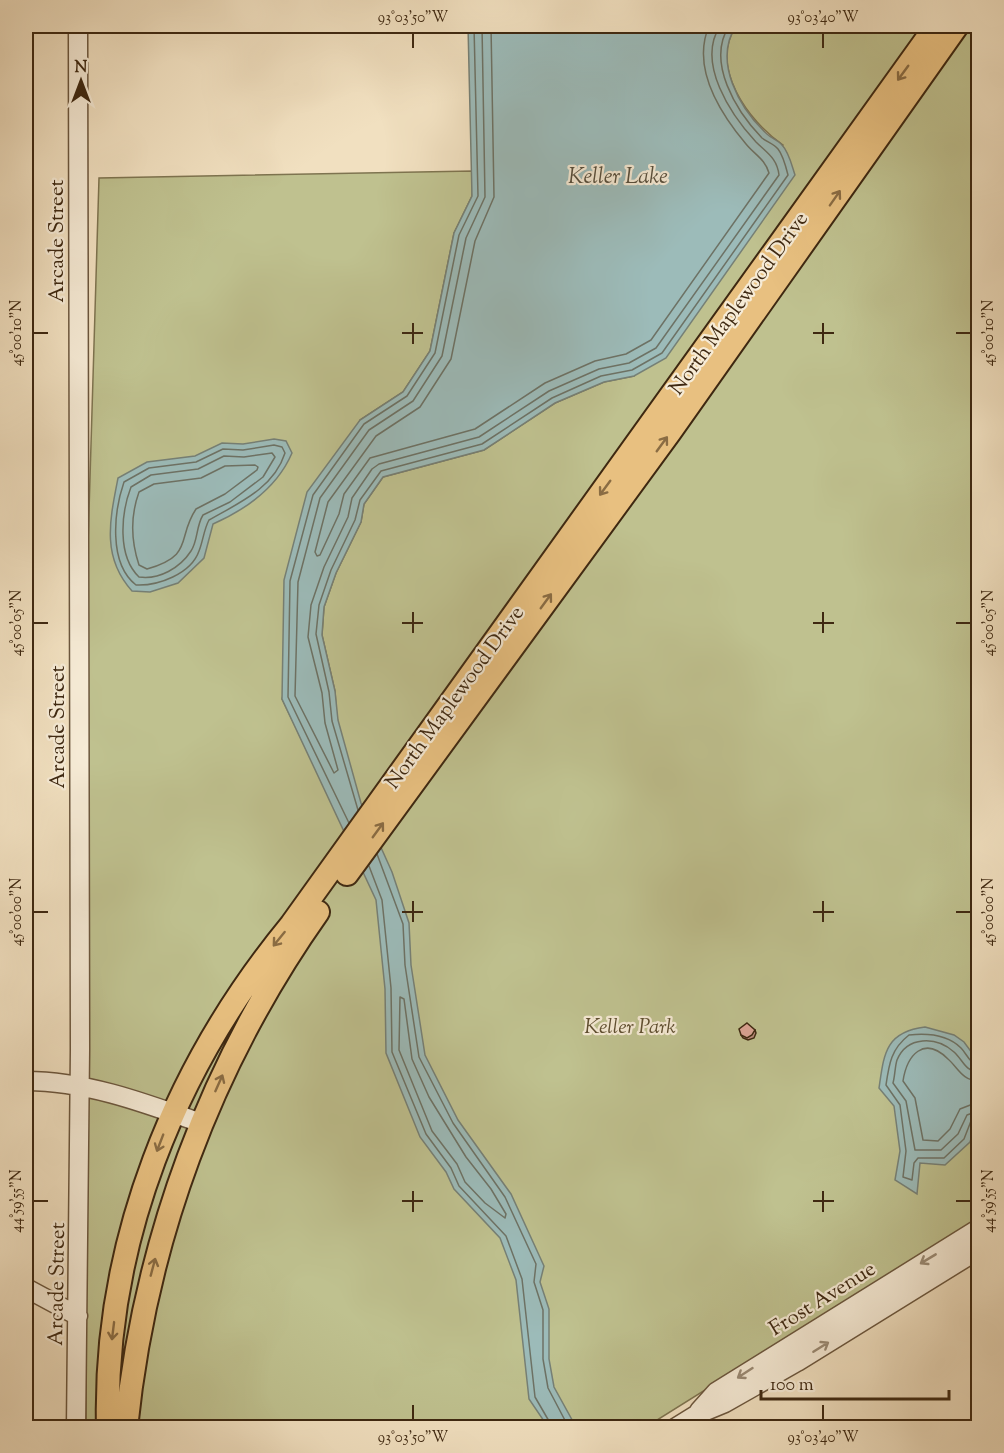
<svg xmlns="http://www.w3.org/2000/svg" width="1004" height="1453" font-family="'Sorts Mill Goudy',serif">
<rect width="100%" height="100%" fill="#f1e0c0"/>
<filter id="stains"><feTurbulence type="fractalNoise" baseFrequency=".00333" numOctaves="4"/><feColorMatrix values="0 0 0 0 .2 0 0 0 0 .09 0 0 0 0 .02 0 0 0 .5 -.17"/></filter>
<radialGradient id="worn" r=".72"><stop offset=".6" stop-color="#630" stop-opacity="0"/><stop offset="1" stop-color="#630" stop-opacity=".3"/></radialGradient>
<path fill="#bfc18f" stroke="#7e7450" stroke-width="1.5" d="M736 26H978V1219L646 1427 86 1428 87 578 99 178 473 171 472 196 454 233 430 351 403 392 360 420 282 699 344 827 335 691 322 635 324 607 336 573 361 522 364 504 383 477 484 450 555 403 604 382 634 376 783 145C748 121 709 67 736 26Z"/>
<path fill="#9cbbb9" stroke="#768076" stroke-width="1.5" d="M468 26H736C713 61 739 108 767 134 771 138 778 140 782 145 789 152 792 166 795 175L666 358 634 376 604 382 555 403 484 450 383 477 364 504 361 522 336 573 324 607 322 635 335 691 338 720 361 803 392 872 409 923 411 965 425 1055 458 1120 511 1194 544 1266 540 1282 549 1309V1359L554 1387 576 1427H548L529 1399 516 1280 500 1238 454 1189 446 1172 420 1137 386 1053 385 989 376 900 282 699 284 580 307 492 360 420 403 392 430 351 454 233 472 196Z
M274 439 286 441 292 453C277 488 247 509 213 524L204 558 178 583 150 592 132 591C101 557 110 519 118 478L147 462 195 456 222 443 243 444Z
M925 1027 954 1035 964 1042 978 1061V1118L970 1142 945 1165 920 1163 917 1194 895 1180 900 1151 894 1106 879 1088C884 1054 885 1032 925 1027Z"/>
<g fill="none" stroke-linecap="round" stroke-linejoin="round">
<path stroke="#6d7265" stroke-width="1.5" d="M482 26 485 197 466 238 442 356 413 401 369 430 320 498 298 582 295 696 334 773 338 770 325 723 322 693 308 637 311 605 324 567 348 517 352 498 372 469 379 464 479 437 549 391 599 369 629 363 656 348 779 175C777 158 767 153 756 142 731 115 696 63 720 26
M491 26 494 197 475 241 451 359 420 407 376 436 328 502 315 552 317 556 320 555 339 514 344 494 370 458 475 429 545 383 595 361 626 354 651 340 769 173C765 159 755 155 746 144 720 113 691 68 709 26
M274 445 282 447 285 453C274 488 239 503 209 520 204 529 203 541 199 551 191 574 158 586 136 585 108 563 114 511 124 482L149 468 196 462 223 449 243 450Z
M272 453 275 457 263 477 230 502 203 515C196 526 198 541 191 551 180 568 159 580 139 577 117 556 121 513 131 487L151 475 198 469 224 456 244 457Z
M255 465 258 467 257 470 225 494 196 509C176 539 195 555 147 569L139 565C131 541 130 517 139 492L154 484 201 478 225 466Z
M358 810 332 721 329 692 316 634 319 605 331 570 355 520 360 500 381 471 482 444 552 398 601 376 632 370 662 353 788 175C786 167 783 155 778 149 774 144 767 142 762 138 736 111 706 62 729 26
M349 823 288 697 290 581 313 495 364 424 407 396 435 353 459 235 478 196 474 26
M377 854 403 924 405 965 419 1057 453 1123 505 1197 536 1264 534 1282 543 1310V1359L548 1388 569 1428
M369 866 382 900 391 988 392 1052 426 1134 451 1168 459 1186 506 1236 522 1279 535 1397 553 1428
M400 997 404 999 412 1059 429 1097 466 1157 491 1189 506 1214 505 1218 485 1203 465 1182 457 1164 432 1131 399 1050Z
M978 1064C969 1063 967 1054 961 1048 947 1034 927 1033 909 1035 891 1049 889 1064 886 1085L900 1105 906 1151 903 1177 912 1180 914 1163 918 1158H944L964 1139 971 1121 978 1119
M978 1072C965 1071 963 1060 954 1052 936 1036 907 1036 897 1060 895 1066 895 1076 893 1083L906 1101 915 1150H941L958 1134 967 1115 978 1111
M978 1081C962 1080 959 1069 948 1059 924 1035 907 1055 903 1081L915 1098 923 1140 938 1141 950 1129 960 1109 978 1102"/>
<defs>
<path id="minor" d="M26 1081C86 1081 145 1103 201 1123
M26 1288 78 1316
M699 1411 716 1392 978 1229
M76 1428 80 1050 78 26
M675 1428 696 1415 725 1403 797 1362 978 1250"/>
<path id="major" d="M347 874 670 432 957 26
M108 1428C103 1243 175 1066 291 925L936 26
M126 1428C145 1241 210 1065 318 912"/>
</defs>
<use href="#minor" stroke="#6b563d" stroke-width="21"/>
<use href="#major" stroke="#3e2811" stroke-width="26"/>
<use href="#minor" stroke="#f6ebd6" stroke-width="18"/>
<use href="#major" stroke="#e8c080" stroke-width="22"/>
</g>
<path fill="#be8e81" stroke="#3e2811" stroke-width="1.5" d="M755 1030 756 1033 754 1038 748 1040 743 1038 741 1035Z"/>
<path fill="#dda596" stroke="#3e2811" stroke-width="1.5" d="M747 1023 755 1030 752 1035 747 1038 741 1035 739 1029Z"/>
<defs><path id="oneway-shaft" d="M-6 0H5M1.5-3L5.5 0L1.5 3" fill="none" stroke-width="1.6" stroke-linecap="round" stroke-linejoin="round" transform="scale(1.5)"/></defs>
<g stroke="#8a6c43">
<use href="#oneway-shaft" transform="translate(903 73) rotate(126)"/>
<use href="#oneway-shaft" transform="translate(835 198) rotate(-55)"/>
<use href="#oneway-shaft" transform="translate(662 444) rotate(-54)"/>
<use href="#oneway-shaft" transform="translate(605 488) rotate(126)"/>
<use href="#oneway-shaft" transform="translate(546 601) rotate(-54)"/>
<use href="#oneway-shaft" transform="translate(378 830) rotate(-54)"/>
<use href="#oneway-shaft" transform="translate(279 939) rotate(129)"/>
<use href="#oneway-shaft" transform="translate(219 1083) rotate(-66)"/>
<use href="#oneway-shaft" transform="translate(160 1143) rotate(111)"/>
<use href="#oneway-shaft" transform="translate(153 1267) rotate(-75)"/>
<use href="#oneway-shaft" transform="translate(113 1331) rotate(97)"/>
</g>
<g stroke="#9a8a74">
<use href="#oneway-shaft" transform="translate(928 1259) rotate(149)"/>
<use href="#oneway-shaft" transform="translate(821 1347) rotate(-32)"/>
<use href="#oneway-shaft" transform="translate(745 1373) rotate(147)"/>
</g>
<path fill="none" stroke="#3e2811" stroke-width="2" d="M413 33V48M823 33V48M413 323V344M823 323V344M33 333H48M402 333H423M813 333H834M956 333H971M413 612V633M823 612V633M33 623H48M402 623H423M813 623H834M956 623H971M413 901V922M823 901V922M33 912H48M402 912H423M813 912H834M956 912H971M413 1191V1212M823 1191V1212M33 1201H48M402 1201H423M813 1201H834M956 1201H971M413 1405V1420M823 1405V1420"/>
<g text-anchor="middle" stroke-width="4.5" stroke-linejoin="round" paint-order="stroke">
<g font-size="21" fill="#3e2811" stroke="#f6ebd6">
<text transform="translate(56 241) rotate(-90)" y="7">Arcade Street</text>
<text transform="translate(738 303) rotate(-54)" y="7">North Maplewood Drive</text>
<text transform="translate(454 697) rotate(-54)" y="7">North Maplewood Drive</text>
<text transform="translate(57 727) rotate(-90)" y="7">Arcade Street</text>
<text transform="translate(56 1284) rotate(-89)" y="7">Arcade Street</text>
<text transform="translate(822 1298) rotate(-32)" y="7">Frost Avenue</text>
</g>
<g font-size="21" font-style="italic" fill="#5e4e30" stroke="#f6ebd6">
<text x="630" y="1033">Keller Park</text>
</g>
<g font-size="22" font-style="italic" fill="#564d3b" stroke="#f6ebd6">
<text x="618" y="183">Keller Lake</text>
</g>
</g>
<rect width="1004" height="1453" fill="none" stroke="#f1e0c0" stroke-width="66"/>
<g transform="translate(81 81)" stroke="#f6ebd6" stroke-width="4.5" paint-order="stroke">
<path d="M0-4.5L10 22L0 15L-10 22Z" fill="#3e2811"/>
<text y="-9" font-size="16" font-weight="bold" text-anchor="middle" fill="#3e2811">N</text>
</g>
<path d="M761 1390v9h188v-9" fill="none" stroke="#3e2811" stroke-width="3"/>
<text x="770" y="1390" font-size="18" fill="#3e2811" stroke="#f6ebd6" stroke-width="4.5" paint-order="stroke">100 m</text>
<rect x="33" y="33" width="938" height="1387" fill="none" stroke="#3e2811" stroke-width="2"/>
<g font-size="15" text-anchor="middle" fill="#3e2811">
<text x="413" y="22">93°03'50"W</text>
<text x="823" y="22">93°03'40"W</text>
<text transform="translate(16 333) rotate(-90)" y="5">45°00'10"N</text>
<text transform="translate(988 333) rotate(-90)" y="5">45°00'10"N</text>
<text transform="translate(16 623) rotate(-90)" y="5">45°00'05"N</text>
<text transform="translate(988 623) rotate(-90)" y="5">45°00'05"N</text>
<text transform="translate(16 912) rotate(-90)" y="5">45°00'00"N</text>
<text transform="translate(988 912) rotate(-90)" y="5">45°00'00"N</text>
<text transform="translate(16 1201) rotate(-90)" y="5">44°59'55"N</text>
<text transform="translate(988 1201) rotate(-90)" y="5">44°59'55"N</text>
<text x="413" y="1442">93°03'50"W</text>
<text x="823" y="1442">93°03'40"W</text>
</g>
<rect width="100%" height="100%" filter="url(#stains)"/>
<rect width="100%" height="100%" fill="url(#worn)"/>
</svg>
